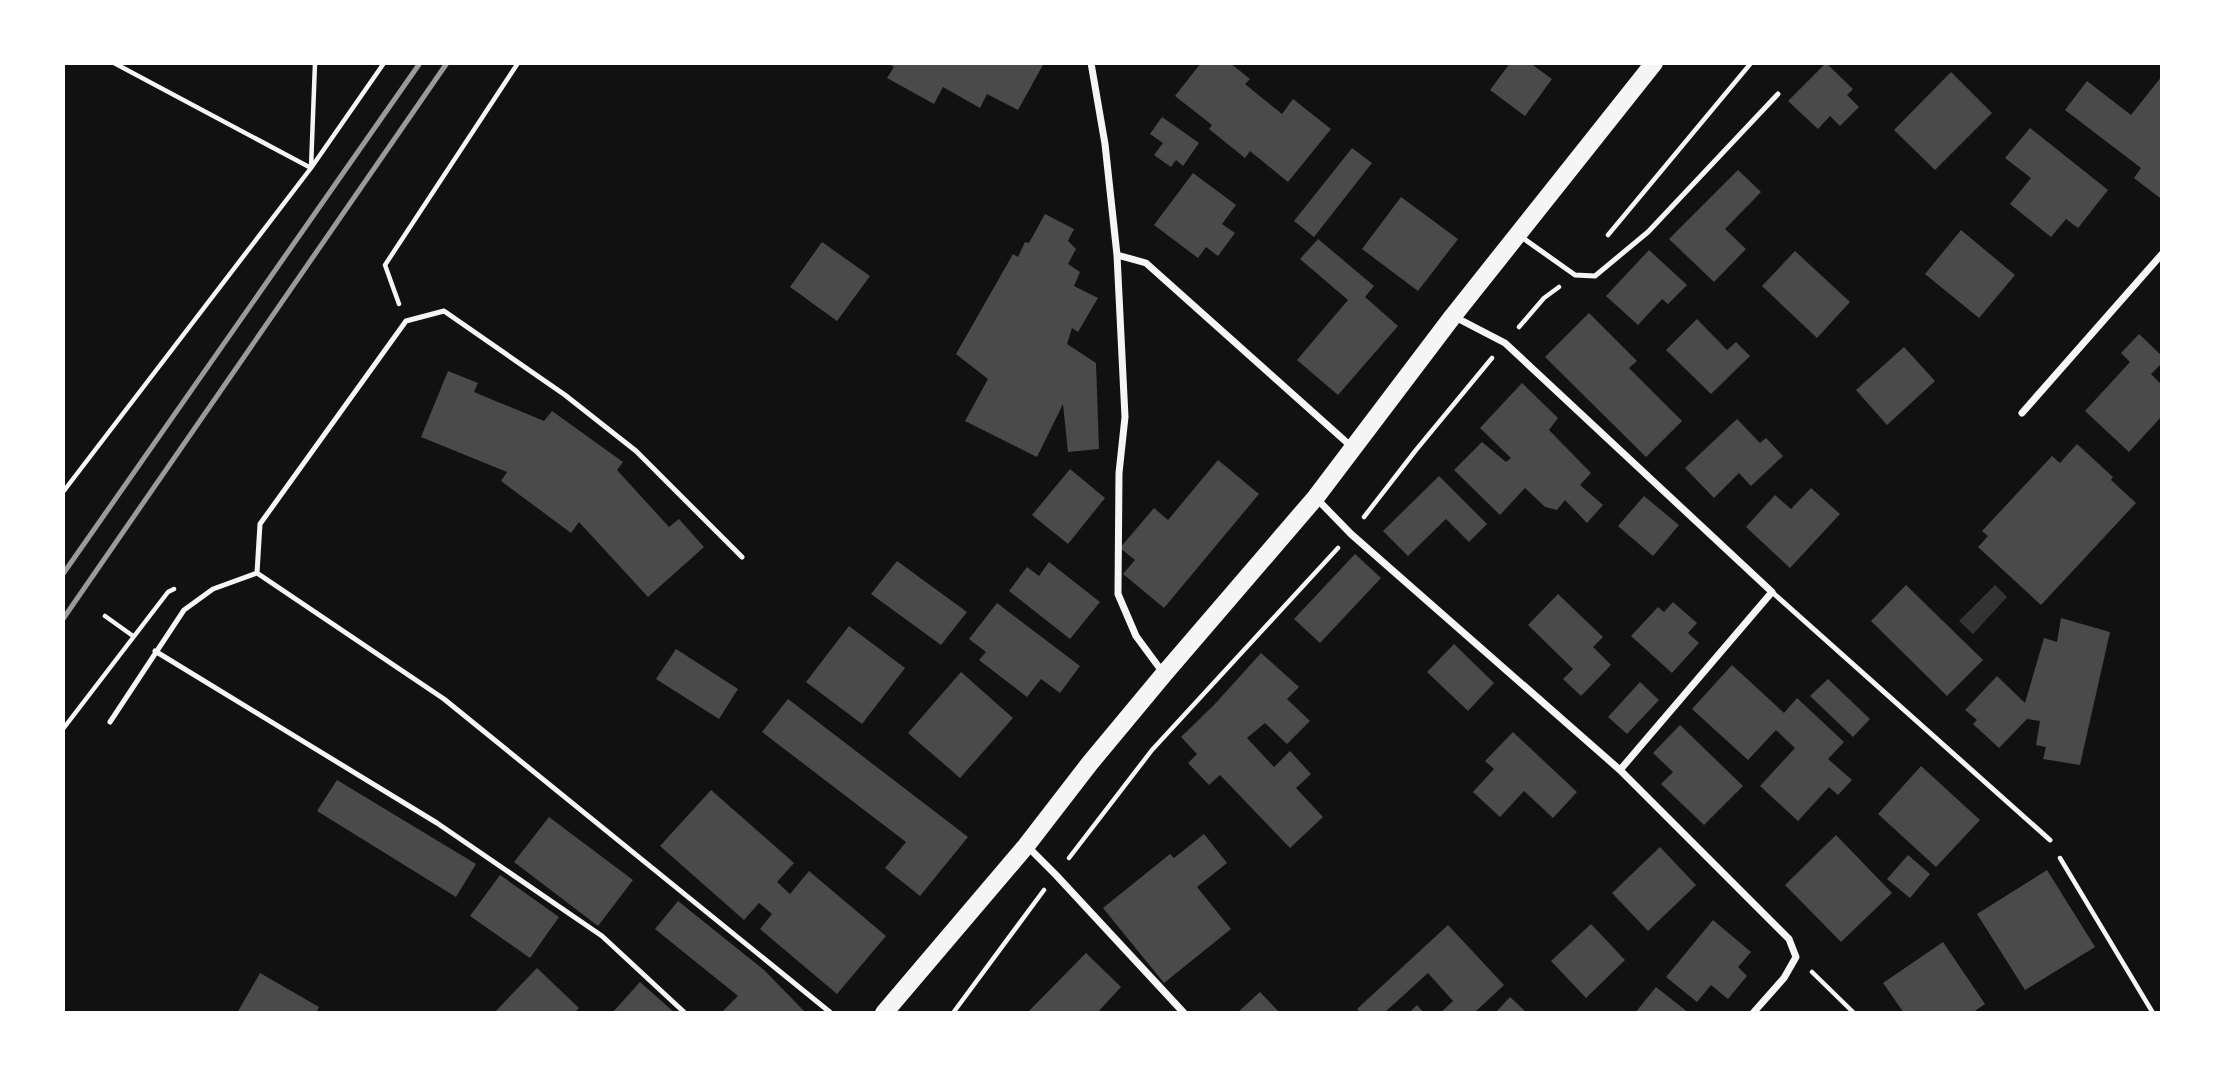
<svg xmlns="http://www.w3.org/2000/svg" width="2225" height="1076" font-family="Poppins,sans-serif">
<rect width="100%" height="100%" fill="#111"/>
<path fill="#333" d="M1995 585 2007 597 1973 634 1959 621Z"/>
<path fill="#4a4a4a" d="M886 63H1044L1018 110 987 94 980 108 943 87 934 104 887 78 894 67Z
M1201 63H1230L1250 79 1245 84 1282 114 1293 99 1331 129 1288 182 1250 151 1245 158 1209 129 1212 125 1175 96Z
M1510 63H1530L1552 79 1525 116 1490 90Z
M1826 63 1853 89 1847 95 1859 107 1840 126 1830 116 1818 129 1788 101Z
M1951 72 1992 113 1935 170 1894 130Z
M2162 76V166L2160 168 2162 170V195L2160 198 2134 178 2141 168 2065 110 2087 81 2131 115Z
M1162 117 1199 143 1183 166 1176 160 1171 167 1154 155 1163 143 1150 134Z
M2030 128 2108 190 2078 228 2066 219 2051 237 2010 204 2031 178 2005 158Z
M1352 148 1372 163 1314 237 1294 221Z
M1738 170 1761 192 1725 229 1746 249 1714 282 1669 239Z
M1193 173 1236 205 1222 224 1235 233 1218 256 1206 247 1198 258 1154 225Z
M1401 197 1458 239 1418 291 1362 249Z
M1045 214 1074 229 1068 241 1076 249 1068 264 1080 272 1074 286 1098 298 1078 332 1072 328 1067 344 1096 363 1099 449 1068 452 1063 404 1037 457 965 421 988 379 956 354 1013 254 1018 257 1025 242 1029 243Z
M1961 230 2015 275 1979 318 1925 274Z
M1318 239 1374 286 1365 297 1398 326 1338 395 1297 360 1348 300 1300 259Z
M822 242 870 276 837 321 790 287Z
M1649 250 1687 285 1668 304 1662 299 1638 325 1606 296Z
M1795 251 1850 302 1817 338 1762 286Z
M1589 313 1637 361 1629 368 1682 421 1646 457 1545 357Z
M1697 319 1727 350 1736 342 1750 356 1711 394 1666 350Z
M2139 334 2162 356V363L2151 374 2162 385V416L2129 452 2085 411 2130 362 2121 353Z
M1904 347 1935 381 1887 425 1856 390Z
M448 371 478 383 474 392 544 421 552 411 623 462 617 470 669 527 679 519 704 547 648 597 579 522 571 533 501 481 507 472 421 437Z
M1522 383 1558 418 1549 430 1591 473 1580 485 1603 505 1587 523 1565 500 1557 510 1545 507 1525 488 1500 515 1454 470 1482 442 1506 462 1511 458 1480 428Z
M1737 419 1760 443 1766 438 1783 456 1751 486 1739 473 1714 498 1685 468Z
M2077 444 2113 477 2111 480 2136 503 2041 605 1978 547 1988 536 1982 531 2052 456 2060 463Z
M1218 460 1259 494 1164 608 1123 574 1135 560 1120 548 1154 508 1168 520Z
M1070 469 1105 498 1068 544 1032 515Z
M1439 476 1487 524 1469 542 1446 519 1408 556 1383 531Z
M1811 488 1840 514 1790 568 1746 527 1775 495 1791 509Z
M1644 496 1679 525 1653 556 1618 526Z
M1355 554 1381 578 1320 643 1294 619Z
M897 561 967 612 941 645 871 594Z
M1049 562 1100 602 1070 639 1009 591 1027 567 1039 576Z
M1906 585 1983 660 1947 696 1871 621Z
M1558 594 1603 637 1593 647 1611 665 1581 696 1563 679 1573 669 1528 625Z
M1673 602 1697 623 1688 633 1699 643 1672 673 1631 636 1658 607 1664 612Z
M997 603 1080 666 1060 693 1041 679 1027 697 979 660 986 652 969 639Z
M2061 618 2110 632 2080 765 2043 759 2046 747 2036 745 2040 721 2027 719 1999 748 1973 724 1977 720 1965 710 1997 676 2025 703 2044 638 2057 642Z
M849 626 905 668 862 724 806 682Z
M1454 644 1494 683 1468 711 1427 672Z
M676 649 738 689 719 719 656 679Z
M1261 653 1299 687 1287 699 1310 721 1287 744 1265 723 1247 738 1274 767 1290 751 1311 774 1296 788 1323 817 1290 848 1220 775 1209 785 1188 763 1197 754 1181 737 1214 705Z
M1732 665 1784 713 1797 698 1844 742 1828 759 1852 780 1838 795 1829 787 1798 821 1760 786 1795 748 1776 730 1748 760 1692 709Z
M961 672 1013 718 960 778 908 733Z
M1828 679 1870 719 1853 737 1810 696Z
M1640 682 1659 700 1627 734 1608 717Z
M788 699 968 837 920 896 885 868 906 842 762 732Z
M1680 725 1743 786 1704 825 1661 784 1673 772 1653 753Z
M1513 732 1577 792 1553 818 1524 791 1500 817 1473 792 1494 769 1485 761Z
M1921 766 1980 820 1936 867 1878 814Z
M337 780 476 864 456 897 317 811Z
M711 790 794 863 777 882 790 894 809 871 886 936 837 994 760 929 772 914 759 903 744 920 660 846Z
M549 817 633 880 598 926 514 862Z
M1204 834 1227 863 1197 887 1231 929 1164 983 1103 908 1170 854 1174 858Z
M1836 835 1892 893 1841 942 1785 885Z
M1660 847 1696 885 1648 931 1612 893Z
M1908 855 1930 874 1910 898 1887 879Z
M2047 870 2095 947 2025 990 1977 914Z
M500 875 559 917 530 958 470 916Z
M678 901 764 970 806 1013H721L738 996 655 929Z
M1713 920 1751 952 1738 967 1747 976 1728 999 1711 985 1697 1002 1666 977Z
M1591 924 1625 960 1586 998 1551 961Z
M1448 925 1504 985 1474 1013H1440L1453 1001 1428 973 1384 1013H1361L1357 1009Z
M1943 942 1985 1004 1972 1013H1904L1883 983Z
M1086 953 1121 987 1097 1013H1027Z
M537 968 579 1008 574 1013H494Z
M260 973 319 1007 316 1013H237Z
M640 982 675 1013H612Z
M1656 987 1689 1013H1635Z
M1260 992 1280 1013H1237Z
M1510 997 1527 1013H1495Z
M1417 1005 1424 1013H1409Z"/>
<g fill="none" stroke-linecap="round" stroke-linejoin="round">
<path stroke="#f5f5f5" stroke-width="4.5" d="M114 63 311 168 315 63
M1608 235 1751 63
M399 304 385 265 518 63
M1519 327 1544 298 1559 287
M63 492 311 168 384 63
M1364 517 1416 450 1492 358
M105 616 133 636
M63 729 168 592 174 589
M1069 858 1152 750 1338 548
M2060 858 2153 1013
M1812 972 1854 1013
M953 1013 1044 890"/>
<path stroke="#f5f5f5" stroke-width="5" d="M1520 236 1575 275 1595 276 1648 232 1778 94
M257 573 260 524 406 321 444 311 565 395 636 451 742 557
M1772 592 2050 840
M155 651 437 823 602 936 685 1013
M110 722 184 610 213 589 257 573 444 699 831 1013"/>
<path stroke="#f5f5f5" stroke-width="7" d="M1091 63 1105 144 1117 255 1125 417 1119 473 1118 594 1136 636 1164 674
M1117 255 1146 263 1353 448
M1453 316 1505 343 1772 592 1620 770
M2022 413 2162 254
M1316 498 1351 534 1620 770 1789 939 1796 957 1784 978 1753 1013
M1027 846 1056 875 1184 1013"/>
<path stroke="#f5f5f5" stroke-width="18" d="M884 1013 1026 846 1090 763 1164 674 1316 497 1453 316 1654 63"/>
<path stroke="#9a9a9a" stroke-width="5" d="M63 574 420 63
M63 619 447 63"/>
</g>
<rect width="2225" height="1076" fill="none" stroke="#ffffff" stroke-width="130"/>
</svg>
